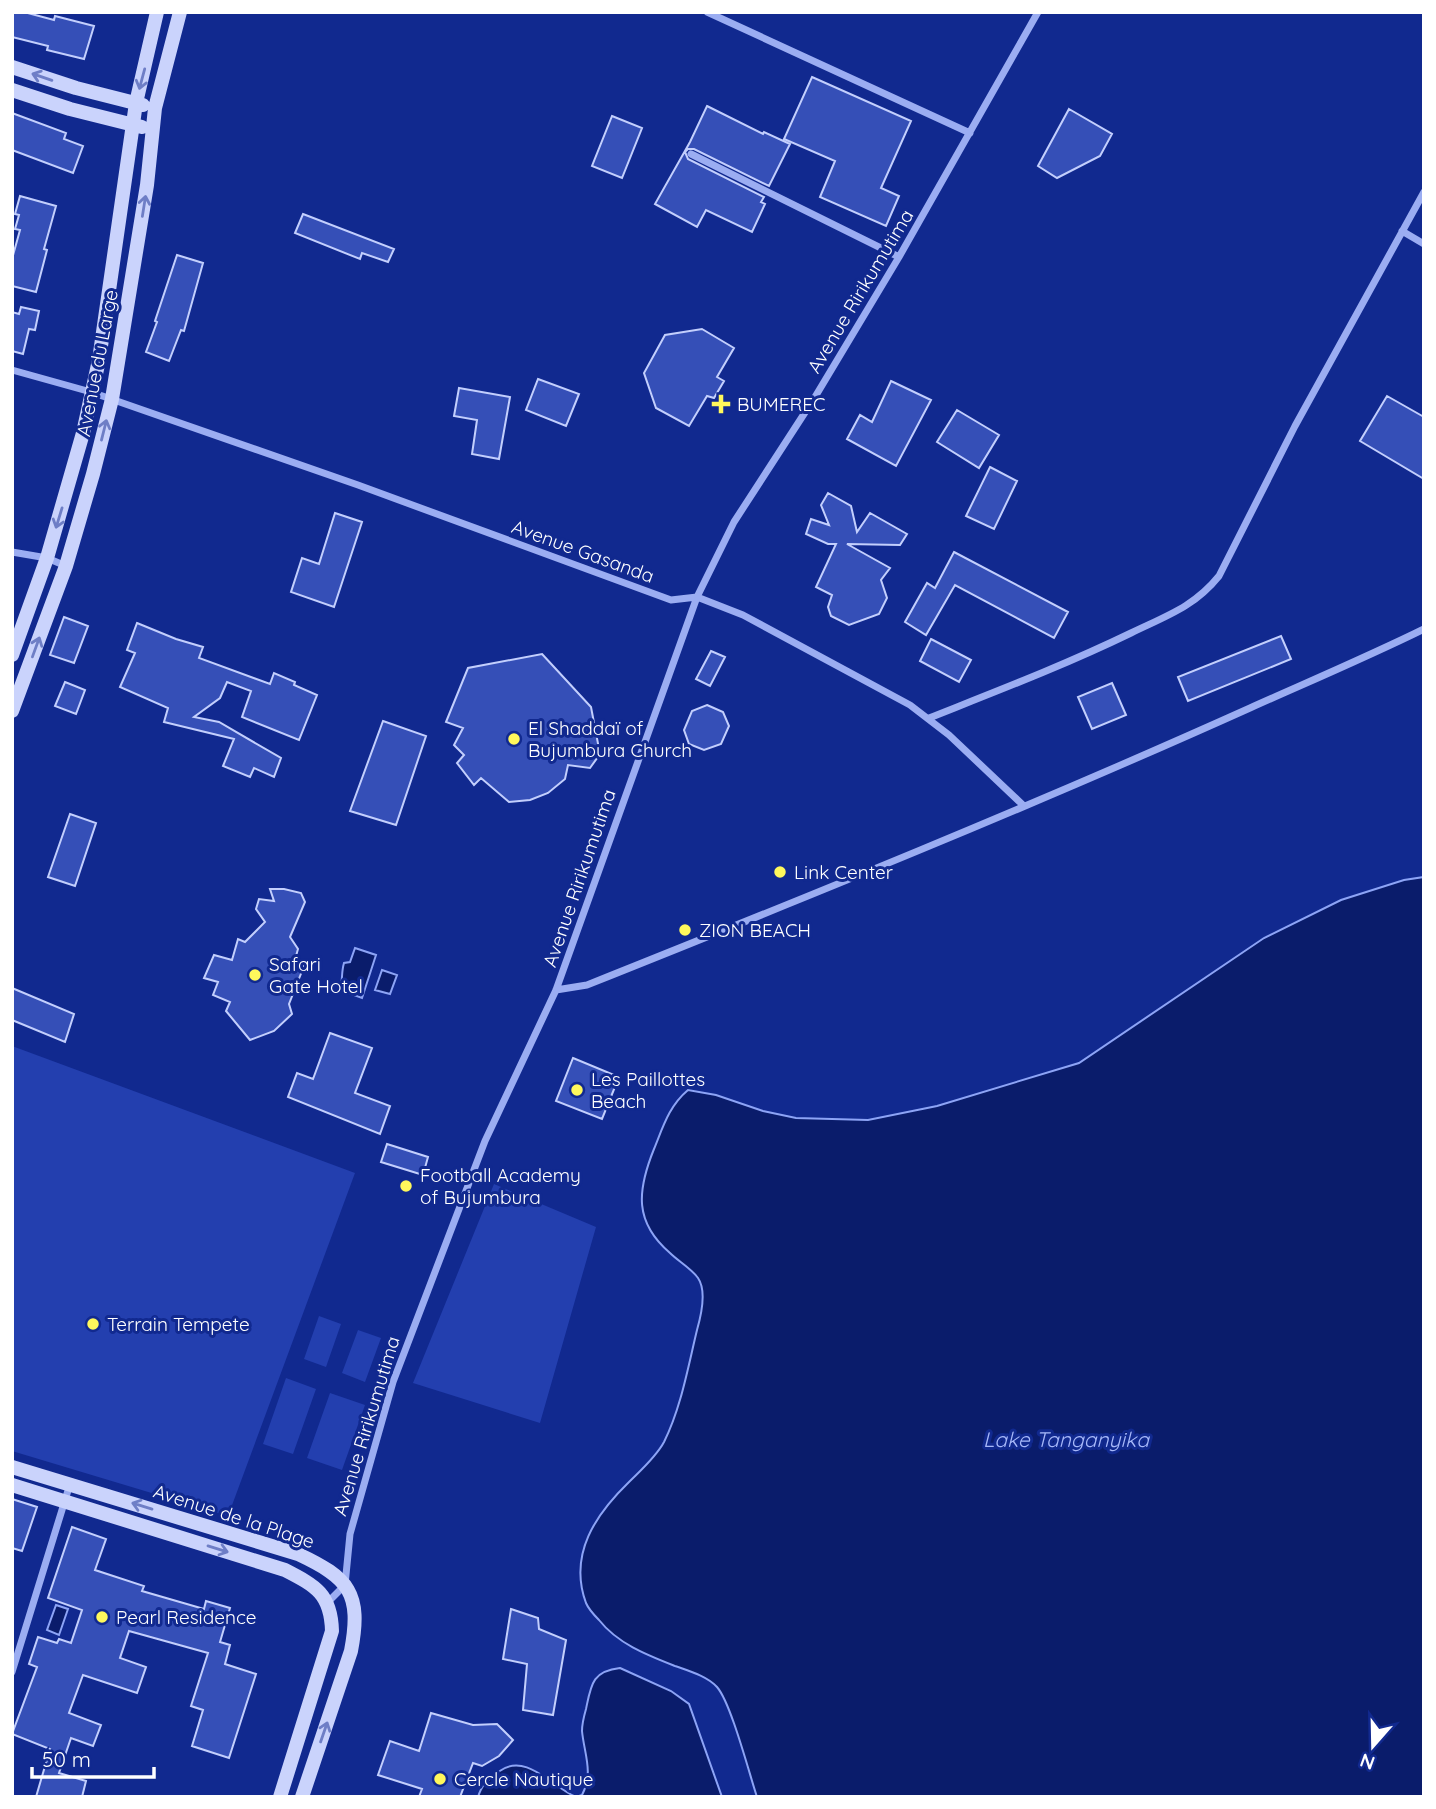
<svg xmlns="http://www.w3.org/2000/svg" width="1436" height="1809" font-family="Quicksand,sans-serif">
<rect width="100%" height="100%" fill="#11298f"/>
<path fill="#233faf" d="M12 1046 355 1173 228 1516 12 1451Z
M494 1184 596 1227 540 1423 413 1383Z
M319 1316 341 1324 326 1367 304 1359Z
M358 1330 381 1338 365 1382 342 1373Z
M286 1378 316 1389 293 1454 263 1444Z
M330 1393 365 1405 342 1470 307 1458Z"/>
<path fill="#0a1c6b" stroke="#8da4f6" stroke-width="2" d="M1424 877V1797H757C749 1773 731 1703 717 1687 707 1676 689 1671 675 1666 647 1655 618 1644 599 1620 594 1615 589 1610 586 1603 568 1554 596 1514 629 1482 641 1470 656 1457 664 1442 681 1408 688 1367 697 1330 701 1316 707 1291 698 1278 692 1269 678 1261 670 1253 634 1222 637 1191 654 1149 663 1127 669 1106 688 1090L716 1095 763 1111 796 1118 868 1120 937 1106 1079 1063 1264 938 1341 900 1404 880Z
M355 948 376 955 362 998 340 990C343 980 341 973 344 963L350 962Z
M382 970 397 975 390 994 375 990Z
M56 1605 68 1609 59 1635 47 1630Z
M620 1668 671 1691 689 1704 722 1797H478C482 1784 488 1780 498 1772 526 1751 552 1787 576 1797L582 1795C594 1773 584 1753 582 1731 582 1724 584 1716 586 1709 591 1685 592 1671 620 1668Z"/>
<path fill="#354fb7" stroke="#c3cffd" stroke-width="2" d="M12 12H24L54 20 55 16 94 26 84 59 47 50 48 46 12 37Z
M812 77 911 121 881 188 899 196 886 226 820 197 835 161 784 139Z
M707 106 763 134 764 132 790 144 769 186 694 149H688L685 152 688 159 764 197 761 202 765 204 752 232 706 210 697 227 655 204 690 142Z
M1069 109 1112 134 1100 156 1057 178 1038 166Z
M12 113 66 133 64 139 83 146 73 173 12 150Z
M612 116 642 128 622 178 592 166Z
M20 196 56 206 44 249 47 250 36 292 12 286V259L20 230 15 229 19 215 15 214Z
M303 214 394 249 388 262 362 253 360 259 295 233Z
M177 255 203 263 184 331 181 330 169 361 146 352 157 322 155 321Z
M21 307 39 311 35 330 29 329 23 354 12 351V312L19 314Z
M702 329 734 348 717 377 724 381 714 398 707 396 689 426 656 408 644 373 665 335Z
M538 379 579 394 566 426 526 410Z
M891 381 931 400 896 466 847 439 860 415 872 422Z
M459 388 510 397 499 459 472 454 477 420 454 416Z
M1387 396 1424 417V479L1360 441Z
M957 410 999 435 979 468 937 442Z
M990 467 1017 481 994 529 966 516Z
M828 493 851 506 857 532 870 513 907 534 900 545 847 544 890 568 881 580 887 598 879 614 849 625 831 616 828 607 832 595 816 587 836 544H828L806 534 811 519 829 525 821 505Z
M335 513 362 522 334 607 291 592 302 558 319 564Z
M954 552 1068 612 1054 638 955 585 926 635 905 622 927 583 935 588Z
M64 617 88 626 74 663 50 655Z
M137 623 176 639 203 647 199 658 270 684 274 673 295 682 294 685 317 695 299 740 242 717 251 691 227 682 220 698 194 717 219 722 281 758 274 777 254 768 250 777 223 766 234 739 164 722 168 708 120 687 135 653 127 650Z
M1281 636 1291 659 1188 701 1178 677Z
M931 639 971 660 959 682 920 661Z
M711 651 725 657 710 686 696 679Z
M542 654 591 707 600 754 590 768 568 765 565 779 548 793 530 800 509 802 481 778 474 785 457 763 464 755 454 745 463 728 446 722 468 668Z
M65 682 85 690 76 714 55 706Z
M1112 683 1126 715 1092 729 1078 697Z
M707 705 723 712 729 726 721 744 704 750 689 744 684 730 692 711Z
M383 721 426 736 396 825 350 811Z
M70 814 96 823 75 886 48 877Z
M270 889H284L301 893 305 902 290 937 298 949 296 956 304 966 289 1004 292 1014 274 1031 250 1040 226 1011 230 1002 213 995 218 982 204 978 214 955 232 960 238 939 245 942 265 922 256 909 259 899 274 901Z
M12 988 74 1014 65 1042 12 1020Z
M330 1033 372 1048 355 1093 390 1106 380 1134 288 1097 297 1073 313 1079Z
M573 1058 619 1077 602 1119 556 1101Z
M387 1144 428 1157 423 1175 381 1162Z
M12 1499 37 1507 22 1551 12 1548Z
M72 1527 106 1539 95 1570 144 1586 142 1591 204 1609 206 1601 230 1608 220 1642 230 1645 225 1664 256 1674 229 1758 192 1746 203 1710 191 1706 208 1653 129 1631 120 1658 146 1667 137 1693 83 1675 69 1713 101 1725 93 1746 71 1738 59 1773 86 1781 82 1797H36L50 1749 12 1734 37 1667 29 1664 38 1637 57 1643 59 1639 71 1643 82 1610 48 1598Z
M511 1609 538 1618 539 1629 566 1640 553 1715 523 1710 527 1664 503 1659Z
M431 1713 473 1725 497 1724 513 1740 499 1756 482 1766 473 1763 460 1797H419L422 1789 378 1775 390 1741 419 1751Z"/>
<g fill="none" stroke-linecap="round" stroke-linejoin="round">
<path stroke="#9badf2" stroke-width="7" d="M707 12 970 133
M691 154 899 257
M1402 231 1424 244
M12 370 91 392 358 485 671 600 697 597 743 615 910 705 949 735 1024 806
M12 552 47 558 66 566
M929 718C997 691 1065 665 1131 633 1166 616 1194 607 1219 576L1295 426 1424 192
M556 990 587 985C810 896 1032 806 1250 708 1308 682 1367 657 1424 629
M328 1602 345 1585 350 1534 393 1382 485 1141 556 990 697 597 734 522 815 397 899 257 1038 12
M12 1672 70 1484"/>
<path stroke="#cad3fc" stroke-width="14" d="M12 67 76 88 143 105
M12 90 70 109 142 127
M12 655 47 558 83 433 99 360 136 103 157 12
M12 711 66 566 93 474 112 399 147 185 155 108 180 12
M12 1467 298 1554C349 1578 362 1593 351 1651L302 1797
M12 1485 285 1570C316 1586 331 1594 332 1631L280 1797"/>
</g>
<defs><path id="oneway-shaft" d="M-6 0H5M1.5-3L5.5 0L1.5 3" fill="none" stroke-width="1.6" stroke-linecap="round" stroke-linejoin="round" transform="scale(1.75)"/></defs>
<g stroke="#6e7ec6">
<use href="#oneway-shaft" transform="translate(42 77) rotate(-161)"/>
<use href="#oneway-shaft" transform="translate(142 79) rotate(105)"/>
<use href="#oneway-shaft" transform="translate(144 206) rotate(-81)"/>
<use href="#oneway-shaft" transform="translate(104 430) rotate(-76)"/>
<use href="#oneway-shaft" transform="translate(59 518) rotate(107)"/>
<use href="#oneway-shaft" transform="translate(36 647) rotate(-70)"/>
<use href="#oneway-shaft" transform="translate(142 1506) rotate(-163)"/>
<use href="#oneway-shaft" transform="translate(218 1549) rotate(17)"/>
<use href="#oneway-shaft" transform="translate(324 1732) rotate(-71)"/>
</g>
<g fill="#fff85c" stroke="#11298f" stroke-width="2.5">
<path d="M717.5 393.5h7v7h7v7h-7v7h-7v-7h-7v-7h7z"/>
<circle cx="514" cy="739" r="7"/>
<circle cx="780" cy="872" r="7"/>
<circle cx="685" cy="930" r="7"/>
<circle cx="255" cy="975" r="7"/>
<circle cx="577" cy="1090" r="7"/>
<circle cx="406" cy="1186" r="7"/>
<circle cx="93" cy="1324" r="7"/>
<circle cx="102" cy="1617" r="7"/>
<circle cx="440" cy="1779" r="7"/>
</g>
<g text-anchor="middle" stroke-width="6" stroke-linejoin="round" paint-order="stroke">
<g font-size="19" fill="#fff" stroke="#11298f">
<text transform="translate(860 291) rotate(-59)" y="7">Avenue Ririkumutima</text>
<text transform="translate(97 363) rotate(-79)" y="7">Avenue du Large</text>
<text transform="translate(583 551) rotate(20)" y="7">Avenue Gasanda</text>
<text transform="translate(579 878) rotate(-71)" y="7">Avenue Ririkumutima</text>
<text transform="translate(366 1426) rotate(-73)" y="7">Avenue Ririkumutima</text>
<text transform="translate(234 1516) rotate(18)" y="7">Avenue de la Plage</text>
</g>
<g font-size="19" fill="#fff" stroke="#11298f" text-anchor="start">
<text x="737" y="411">BUMEREC</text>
<text x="528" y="735">El Shaddaï of<tspan x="528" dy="22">Bujumbura Church</tspan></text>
<text x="794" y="879">Link Center</text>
<text x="699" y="937">ZION BEACH</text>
<text x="269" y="971">Safari<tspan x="269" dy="22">Gate Hotel</tspan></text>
<text x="591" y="1086">Les Paillottes<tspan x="591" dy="22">Beach</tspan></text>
<text x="420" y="1182">Football Academy<tspan x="420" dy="22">of Bujumbura</tspan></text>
<text x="107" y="1331">Terrain Tempete</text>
<text x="116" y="1624">Pearl Residence</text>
<text x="454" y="1786">Cercle Nautique</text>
</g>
<g font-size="21" font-style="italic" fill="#a7b8f9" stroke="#11298f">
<text x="1066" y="1447">Lake Tanganyika</text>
</g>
</g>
<rect width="1436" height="1809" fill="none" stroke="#ffffff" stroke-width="28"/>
<g transform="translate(1373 1746) rotate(200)" stroke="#11298f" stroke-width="5" paint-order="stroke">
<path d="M0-5L12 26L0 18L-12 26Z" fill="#ffffff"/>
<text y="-10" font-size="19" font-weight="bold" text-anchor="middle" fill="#ffffff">N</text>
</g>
<path d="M32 1767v10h122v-10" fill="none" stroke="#ffffff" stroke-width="3.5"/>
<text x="42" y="1767" font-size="21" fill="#ffffff" stroke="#11298f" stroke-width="5" paint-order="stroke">50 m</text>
</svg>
